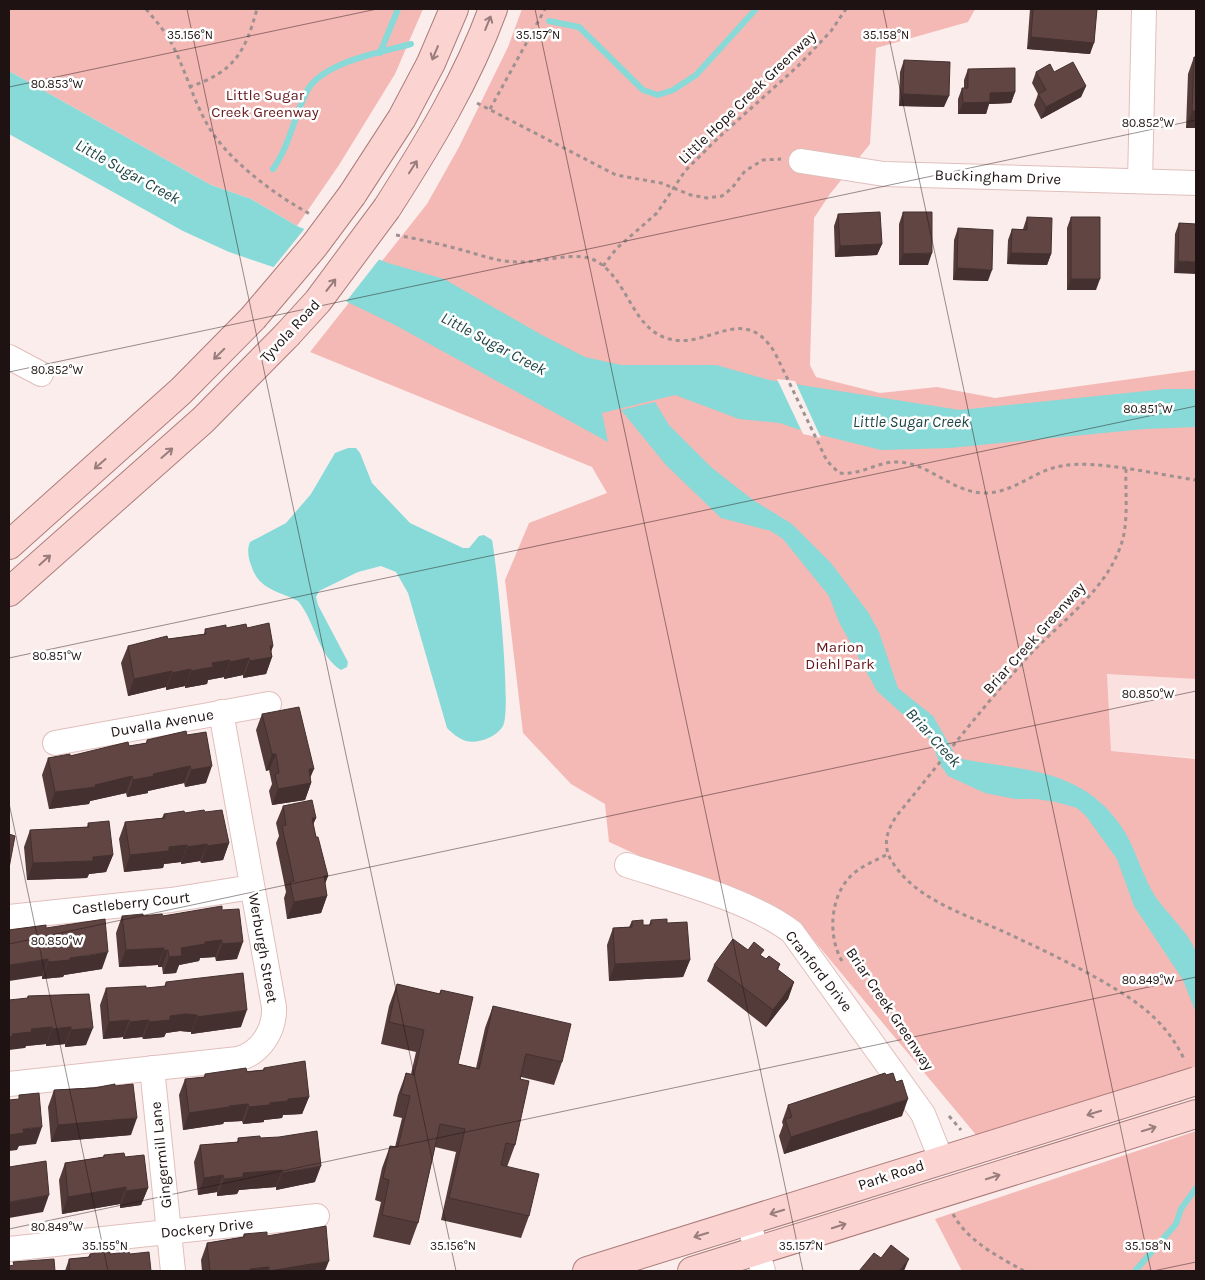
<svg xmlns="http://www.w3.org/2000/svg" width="1205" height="1280" font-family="Karla,sans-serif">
<rect width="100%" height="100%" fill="#fbedec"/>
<path fill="#fae0de" d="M1107 674 1196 679V758L1111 751Z"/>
<path fill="#f4b8b5" d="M9 9H423L395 74 339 165 297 226 251 199 211 185 9 71Z
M522 9H975L968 22 876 48 870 144 830 194 814 218 810 365 816 377 880 393 937 387 995 398 1196 370V679L1107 674 1111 751 1196 759V1074L977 1136 807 932 609 842 605 804 571 784 523 733 505 580 529 523 607 493 592 467 310 352 427 204 459 147 508 47Z
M1196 1131V1271H962L935 1219Z"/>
<path fill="#87dad7" d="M9 71 211 185 251 199 297 226 388 263 444 279 542 335 585 357 621 365H716L769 380 960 410 1166 389H1196V427L1145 429 950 448 881 450 797 429 780 423 739 419 675 395 602 413 608 442 395 325 279 269 229 252 183 231 9 134Z
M655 402 669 425 711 467 753 500 792 524 831 563 868 612 879 632 898 688 933 716 956 756 962 759C1024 771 1081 768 1121 826 1135 846 1140 870 1152 891 1163 911 1190 932 1196 953 1200 965 1196 999 1196 1013L1183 980 1134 906 1117 859 1086 816 1077 808 1056 802 1036 799H1015L985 793 948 776 941 766 930 739 877 691 839 622 829 596 783 539 771 531 721 518 666 465 621 410Z
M348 448H356L360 453 372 483 410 523 463 548H469L479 536 484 535 492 540C497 566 512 709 503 726 497 737 478 744 466 741 459 739 452 733 447 728L408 593 396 572 381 566 358 572 319 591 316 597 318 605 348 662 347 667 341 670C318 656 315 621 298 601 277 590 259 590 251 565 248 557 247 549 250 542L286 523 311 494 335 453Z"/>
<path fill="#fbedec" d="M306 227 381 257 345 303 272 269Z
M777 379 795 381 821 438 803 434Z"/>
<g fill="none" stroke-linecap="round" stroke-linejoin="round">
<path stroke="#87dad7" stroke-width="6" d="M549 21 579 27 643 90 658 95 673 90 696 75 756 9
M380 53 398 9
M273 169C290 145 294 116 307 91 322 62 382 52 411 44
M1135 1271 1176 1224 1181 1209 1196 1188"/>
<defs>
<path id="minor" d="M801 161 884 174 1196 183
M1140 181 1144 9
M9 357 41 374
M55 743 269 704
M627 865C676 881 752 901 792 932L923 1114 941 1159
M9 917 171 900 252 887
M152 1068 173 1271
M9 1084 238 1059C261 1053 275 1030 274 1007L221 712
M748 1221 763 1271
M9 1249 317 1216"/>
<path id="major" d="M352 195 402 118 431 63 454 9
M387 208C428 144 467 80 493 9
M9 545 181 391 253 318
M9 592 203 420 287 335
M587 1271 1174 1088
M692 1271 1196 1114"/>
</defs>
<use href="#minor" stroke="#e0bfbc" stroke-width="26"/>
<use href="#major" stroke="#ac7d7b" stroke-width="30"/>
<path stroke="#9e9190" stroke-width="3" stroke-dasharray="4 4" stroke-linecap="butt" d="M146 9C156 21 166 32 173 46 186 72 193 99 207 124 226 159 275 195 310 214
M189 87C234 72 245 53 257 9
M477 103 616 175 661 183 691 195 707 198 722 196 732 188 745 171 763 160 781 159
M490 109 545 9
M396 235C418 239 440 244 462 250 480 255 499 262 518 262 540 263 577 250 596 261 628 279 631 326 666 338 708 352 743 300 775 353L827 461 839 473C860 476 878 461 898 462 929 463 952 492 983 493 1013 494 1033 471 1061 466 1094 459 1160 475 1196 480
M603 266 617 248 657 213 685 171 718 138 798 66 831 31 846 9
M1126 469C1125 493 1129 522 1121 545 1104 594 1057 624 1024 661 980 710 940 763 898 814 887 829 881 846 893 863 918 902 971 916 1011 935 1051 954 1094 974 1131 999 1155 1015 1173 1035 1185 1061
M842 961C828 937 830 900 848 879 858 867 875 861 888 854
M949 1116 961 1130
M953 1214C967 1241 999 1257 1024 1271"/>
<use href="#minor" stroke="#fff" stroke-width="24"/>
<use href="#major" stroke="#fbd4d2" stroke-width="28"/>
<defs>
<path id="major-bridge" d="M253 318 314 246 352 195
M287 335 318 301 387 208
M1174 1088 1196 1081"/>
</defs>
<use href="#major-bridge" stroke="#ac7d7b" stroke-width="30" stroke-linecap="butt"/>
<use href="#major-bridge" stroke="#fbd4d2" stroke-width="28"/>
</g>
<path fill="#533b3a" d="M1030 9H1097L1090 54 1027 49Z
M1194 57 1196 128H1186L1188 74Z
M904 60 944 107 899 106 900 72Z
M968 69 1015 92 1011 103 989 104 986 114H958V99L962 88H964V80Z
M1036 72 1086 86 1081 97 1041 119 1034 105 1038 94 1032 83Z
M903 212 928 265H899V224Z
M838 214 882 244 877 255 835 257 834 226Z
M1027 217 1051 254 1047 265 1007 264 1008 240 1012 229H1023Z
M1071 217 1096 290H1067V228Z
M1179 223 1196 224 1174 273 1175 234Z
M958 228 988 281 953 280 954 240Z
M226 628H247L273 646 271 652 272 657 266 674 243 678V675L224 679V677L208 680 207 684 185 688V686L166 690V687L128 696 121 663 128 646 168 639 204 634 205 629Z
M262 714 310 778 311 783 305 800 272 805 269 791 272 784 269 770 266 771 256 730Z
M187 735 206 783 185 787 184 783 148 791V793L127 797 126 793 90 801 89 804 49 809 42 775 48 758 70 756 146 743 147 740Z
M283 806 316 818 313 824 316 837 328 876 325 884 327 896 321 913 287 919 284 898 286 892 276 843 279 836 276 823Z
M205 812 229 843 223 860 201 863 200 861 181 864V862L164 864 163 868 124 872 119 839 125 822 162 818 164 814Z
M88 823 113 855 106 872 89 874 87 878 27 880 24 847 30 830 87 827Z
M222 910 237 959 216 961 215 957 200 958 199 961 179 965 176 973 163 974 162 967H158V965L119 967 116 933 122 916H163Z
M651 920 667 923 690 960 683 977 609 981 607 945 613 928 629 927 632 921 643 925H649Z
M46 928 102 969 64 975 63 977 42 979V976Z
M748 950 762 956 766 959 780 964 778 970 794 982 788 999 766 1027 707 981 714 965Z
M166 982 241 1027 191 1034V1032L180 1031 166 1033 164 1037 143 1039 142 1037 123 1039V1037L103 1039 100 1005 106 988H146L164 987Z
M397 984 439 994 441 990 458 1064 476 1068 485 1028 493 1006 562 1062 554 1085 521 1077 515 1145 507 1167 529 1216 521 1238 441 1220 456 1152 435 1147 418 1223 410 1245 373 1237 381 1202 375 1200 382 1168 390 1146 395 1147 402 1118 393 1116 398 1095 406 1073 411 1074 416 1052 381 1044 389 1006Z
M89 994 86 1045 65 1047V1044L46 1046V1044L26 1046 25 1048 27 998 28 996Z
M264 1068 309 1097 302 1114 283 1115 282 1118 264 1120V1122L243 1124 242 1121 224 1122 223 1124 183 1130 179 1095 185 1079 204 1077 205 1074 263 1070Z
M115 1086 131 1135 51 1142 48 1107 54 1090Z
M788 1105 902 1116 784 1154 779 1136 783 1125 782 1122Z
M238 1138H260L315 1182 276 1190V1187L239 1190 237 1194 217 1196V1192L198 1195 194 1162 200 1145 237 1142Z
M104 1155 125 1157 148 1188 141 1205 120 1208V1204L62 1214 59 1180 65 1163 103 1157Z
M244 1234 267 1236 325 1271H202L201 1260 207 1243 243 1237Z
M90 1254H130L151 1271H65L69 1259 88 1257Z"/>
<path fill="#43302f" d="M1031 37 1094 43 1090 54 1027 49Z
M1086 86 1081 97 1041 119 1046 107Z
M1015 92 1011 103 989 104 986 114H958L963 103 990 93Z
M903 94 949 96 944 107 899 106Z
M1192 111H1196V128H1186Z
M882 244 877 255 835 257 840 246Z
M932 253 928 265H899L903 254Z
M1011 253 1051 254 1047 265 1007 264Z
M1178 261 1196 262V274L1174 273Z
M957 268 992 270 988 281 953 280Z
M1071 279H1100L1096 290H1067Z
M270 646H273L269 657H272L266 674 243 678 250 661Z
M249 658 243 675 224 679 230 662Z
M230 660 224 677 208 680 207 684 185 688 191 671 212 663Z
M191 669 185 686 166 690 172 673Z
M172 671 166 687 128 696 134 679Z
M272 754H276L269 770 266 771Z
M190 766 184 783 148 791V793L127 797 133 780 153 774Z
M212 766 206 783 185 787 191 770Z
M309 769H314L308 783H311L305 800 272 805 278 789Z
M132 776 126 793 90 801 89 804 49 809 55 792 95 785Z
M312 818H316L309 834Z
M229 843 223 860 201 863 207 846Z
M207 844 200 861 181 864 187 847Z
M187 845 181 862 164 864 163 868 124 872 130 855 169 847Z
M113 855 106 872 89 874 87 878 27 880 33 863Z
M324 876H328L321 893Z
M327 896 321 913 287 919 294 902Z
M222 940 215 957 200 958 199 961 179 965 176 973 163 974 169 957 181 948 205 942Z
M243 942 237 959 216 961 222 944Z
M164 948 158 965 119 967 126 950Z
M168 950 162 967H158L164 951Z
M108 952 102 969 64 975 63 977 42 979 48 962Z
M48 959 42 976 9 981V965Z
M690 960 683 977 609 981 615 964Z
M794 982 788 999 766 1027 773 1010Z
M247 1010 241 1027 191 1034 197 1017Z
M186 1014 197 1015 191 1032 180 1031 166 1033 164 1037 143 1039 149 1022 170 1016Z
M129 1020 123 1037 103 1039 109 1022Z
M149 1020 142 1037 123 1039 130 1022Z
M52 1027 46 1044 26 1046 25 1048 9 1050V1037L12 1034 31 1029Z
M71 1027 65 1044 46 1046 52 1029Z
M93 1028 86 1045 65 1047 71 1030Z
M309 1097 302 1114 283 1115 282 1118 264 1120V1122L243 1124 249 1107 288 1099Z
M908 1099 902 1116 784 1154 791 1137Z
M248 1104 242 1121 224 1122 223 1124 183 1130 189 1113 229 1106Z
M137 1118 131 1135 51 1142 58 1125Z
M42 1127 36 1144 19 1146 17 1150 9 1151V1135L23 1129Z
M321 1166 315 1182 276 1190 282 1173Z
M282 1170 276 1187 239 1190 237 1194 217 1196 224 1179 243 1173Z
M223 1175 217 1192 198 1195 204 1178Z
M126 1187 120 1204 62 1214 68 1197Z
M148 1188 141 1205 120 1208 126 1191Z
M49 1195 43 1212 9 1218V1202Z
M909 1259 904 1271H899Z
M329 1261 325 1271H269Z
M269 1267 267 1271H246L250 1269Z"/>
<path fill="#604543" stroke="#43302f" d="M1033 9H1097L1094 43 1031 37Z
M1194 57H1196V111H1192Z
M904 60 950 62 949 96 903 94Z
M1073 62 1086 86 1046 107 1038 94 1046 90 1036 72 1050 64 1054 72Z
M1015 68V92L990 93V102L963 103 962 88H968V69Z
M880 212 882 244 840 246 838 214Z
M903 212H932V253L903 254Z
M1027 217 1052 218 1051 254 1011 253 1012 229 1027 230Z
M1071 217H1100V279H1071Z
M1179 223 1196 224V262L1178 261Z
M958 228 993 230 992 270 957 268Z
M269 623 273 646H270L272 657 250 661 249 658 230 662V660L212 663 213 667 191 671V669L172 673V671L134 679 128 646 167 636 168 639 206 634 205 629 226 625V628L246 624 247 628Z
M299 707 314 769H309L311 783 278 789 275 774 279 773 276 754H272L262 714Z
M186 731 187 735 206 732 212 766 191 770 190 766 153 774 154 776 133 780 132 776 95 785 96 787 55 792 48 758 70 754V756L128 742 129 746 147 743V740Z
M312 800 316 818H312L316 837H318L328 876H324L327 896 294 902 290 882 294 881 282 826 286 825 283 806Z
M204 810 205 812 222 810 229 843 207 846V844L187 847V845L169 847V851L130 855 125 822 165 818 164 814 184 811 185 813Z
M109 821 113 855 93 857V861L33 863 30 830 89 827 88 823Z
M9 834 15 836 9 868Z
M222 906V910L239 909 243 942 222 944V940L205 942V944L181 948 182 956 169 957 168 950 164 951V948L126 950 122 916 143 914V916L162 914 163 916Z
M105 919 108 952 70 958V960L48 962V959L9 965V930L46 925V928Z
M667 919V923L687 922 690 960 615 964 613 928 632 927V921L643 920V925H651V920Z
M733 939 748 950 754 942 764 950 760 955 766 959 769 956 780 964 777 969 794 982 773 1010 714 965Z
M243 973 247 1010 197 1017V1015L186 1014 170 1016V1020L149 1022V1020L130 1022 129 1020 109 1022 106 988 146 986V988L166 986V982Z
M397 984 440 994 441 990 473 997 458 1064 479 1069 493 1006 571 1024 562 1062 526 1054 520 1079 529 1081 515 1145 506 1143 501 1165 539 1174 529 1216 449 1198 465 1129 440 1124 418 1223 382 1215 389 1180 383 1178 390 1146 398 1147 410 1096 401 1094 406 1073 414 1075 424 1030 389 1022Z
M89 994 93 1028 71 1030V1027L52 1029V1027L31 1029 32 1032 12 1034 13 1036 9 1037V1000L28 998V996Z
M305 1061 309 1097 288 1099V1101L270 1103V1105L249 1107 248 1104 229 1106V1107L189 1113 185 1079 205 1077V1074L246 1068 247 1072 264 1070V1068Z
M885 1073 886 1075 893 1073 896 1082 902 1080 908 1099 791 1137 785 1119 792 1117 788 1105Z
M115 1084V1086L133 1084 137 1118 58 1125 54 1090 94 1088Z
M39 1093 42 1127 23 1129 24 1133 9 1135V1100L19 1099V1095Z
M317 1131 321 1166 282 1173V1170L243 1173V1177L224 1179 223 1175 204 1178 200 1145 239 1142 238 1138 260 1136V1138L279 1137Z
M124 1153 125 1157 144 1155 148 1188 126 1191V1187L68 1197 65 1163 104 1157V1155Z
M46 1161 49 1195 9 1202V1167Z
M326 1226 329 1261 269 1271V1267L250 1269V1271H210L207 1243 244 1237V1234L267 1232V1236Z
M891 1245 909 1259 899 1271H859L874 1253 881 1258Z
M110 1251V1254L129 1252 130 1254 149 1252 151 1271H70L69 1259 90 1257V1254Z
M54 1259 55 1271H9V1266L14 1265 13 1262Z"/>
<defs><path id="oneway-shaft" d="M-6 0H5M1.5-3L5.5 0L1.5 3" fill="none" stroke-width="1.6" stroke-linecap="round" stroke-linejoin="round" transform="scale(1.25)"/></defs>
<g stroke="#987d7c">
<use href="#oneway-shaft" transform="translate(488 23) rotate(-68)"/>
<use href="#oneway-shaft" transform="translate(435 53) rotate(113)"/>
<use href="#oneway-shaft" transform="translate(413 167) rotate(-57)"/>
<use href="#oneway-shaft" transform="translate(331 285) rotate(-52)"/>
<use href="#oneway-shaft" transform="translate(219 354) rotate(135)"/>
<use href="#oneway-shaft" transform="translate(167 453) rotate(-41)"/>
<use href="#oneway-shaft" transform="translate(100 464) rotate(139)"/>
<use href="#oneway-shaft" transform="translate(45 560) rotate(-42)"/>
<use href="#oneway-shaft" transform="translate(1094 1113) rotate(163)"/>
<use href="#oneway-shaft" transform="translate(1149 1129) rotate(-17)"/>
<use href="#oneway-shaft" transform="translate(993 1177) rotate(-18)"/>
<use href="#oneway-shaft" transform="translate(777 1212) rotate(163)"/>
<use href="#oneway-shaft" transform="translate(839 1226) rotate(-18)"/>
<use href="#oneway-shaft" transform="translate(701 1235) rotate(163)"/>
</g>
<path fill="none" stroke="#1e1212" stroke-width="1" stroke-opacity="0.45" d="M187 9 456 1271M535 9 803 1271M883 9 1151 1271M9 87 377 9M9 372 1196 120M9 658 1196 406M9 803 108 1271M9 944 1196 691M9 1229 1196 977M1153 1271 1196 1262"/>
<g text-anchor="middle" stroke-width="5" stroke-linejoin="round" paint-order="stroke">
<g font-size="15" fill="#65161b" stroke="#fefefe">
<text x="265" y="100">Little Sugar<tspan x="265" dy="17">Creek Greenway</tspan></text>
<text x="840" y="652">Marion<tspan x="840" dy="17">Diehl Park</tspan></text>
</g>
<g font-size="15" fill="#1e1212" stroke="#fefefe">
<text transform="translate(747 97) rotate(-44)" y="5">Little Hope Creek Greenway</text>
<text transform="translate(998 177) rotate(2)" y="5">Buckingham Drive</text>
<text transform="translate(290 331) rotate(-47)" y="5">Tyvola Road</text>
<text transform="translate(1034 638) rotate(-48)" y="5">Briar Creek Greenway</text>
<text transform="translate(162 723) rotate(-10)" y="5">Duvalla Avenue</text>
<text transform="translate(131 903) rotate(-6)" y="5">Castleberry Court</text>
<text transform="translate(263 948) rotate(80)" y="5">Werburgh Street</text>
<text transform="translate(819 971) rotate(52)" y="5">Cranford Drive</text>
<text transform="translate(890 1009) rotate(56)" y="5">Briar Creek Greenway</text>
<text transform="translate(161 1155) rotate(-96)" y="5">Gingermill Lane</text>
<text transform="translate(891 1175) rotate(-18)" y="5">Park Road</text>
<text transform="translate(207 1228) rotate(-6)" y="5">Dockery Drive</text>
</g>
<g font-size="16" font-style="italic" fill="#1d4443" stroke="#fefefe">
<text transform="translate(128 171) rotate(29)" y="6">Little Sugar Creek</text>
<text transform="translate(494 343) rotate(28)" y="6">Little Sugar Creek</text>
<text x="911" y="427">Little Sugar Creek</text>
<text transform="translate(934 737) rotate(48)" y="6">Briar Creek</text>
</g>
</g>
<g font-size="12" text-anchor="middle" fill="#1e1212" stroke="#fefefe" stroke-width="5" stroke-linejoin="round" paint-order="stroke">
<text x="190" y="39">35.156°N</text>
<text x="538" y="39">35.157°N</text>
<text x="886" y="39">35.158°N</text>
<text x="57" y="88">80.853°W</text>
<text x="1148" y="127">80.852°W</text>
<text x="57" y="374">80.852°W</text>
<text x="1148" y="413">80.851°W</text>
<text x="57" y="660">80.851°W</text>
<text x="1148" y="698">80.850°W</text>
<text x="57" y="945">80.850°W</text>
<text x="1148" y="984">80.849°W</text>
<text x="57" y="1231">80.849°W</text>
<text x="105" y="1250">35.155°N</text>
<text x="453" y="1250">35.156°N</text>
<text x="801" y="1250">35.157°N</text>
<text x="1148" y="1250">35.158°N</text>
</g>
<rect width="1205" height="1280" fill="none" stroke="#1e1212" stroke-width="20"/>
</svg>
